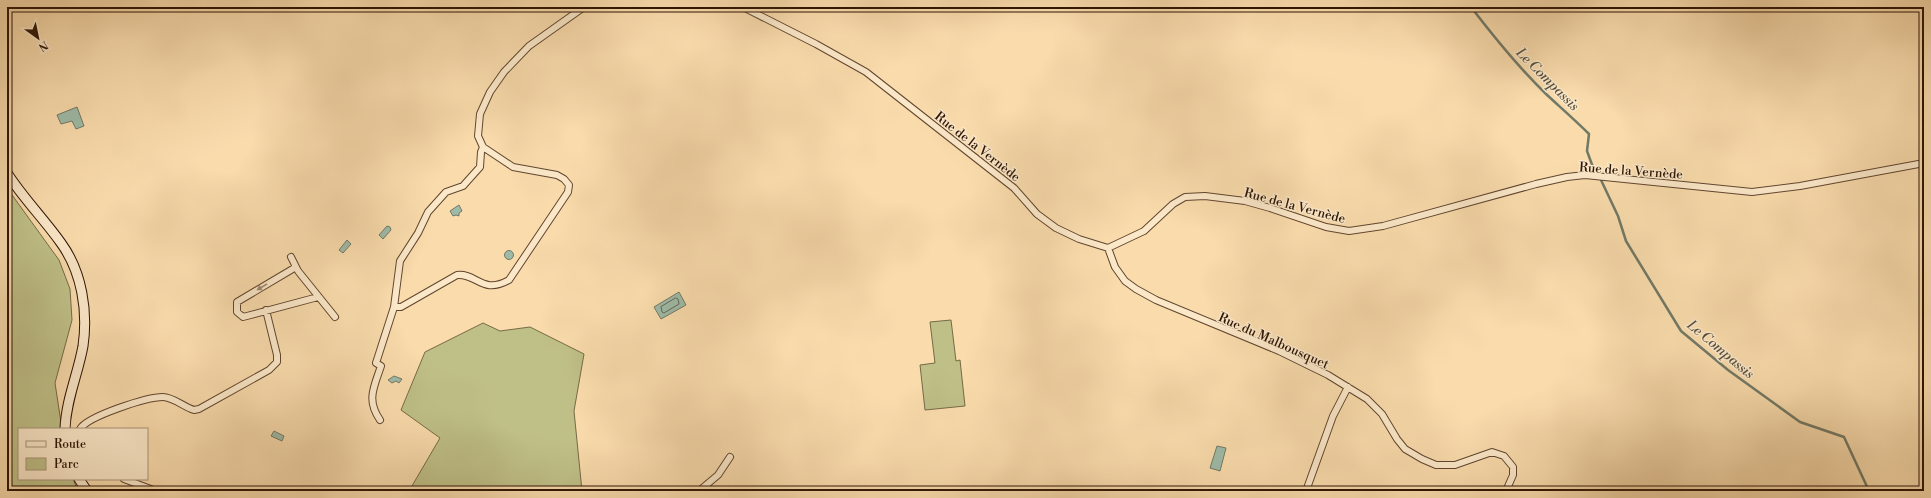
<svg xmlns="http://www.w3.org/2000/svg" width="1931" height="498" font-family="'Libre Bodoni',serif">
<rect width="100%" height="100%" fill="#f9dbac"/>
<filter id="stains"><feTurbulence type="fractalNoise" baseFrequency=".005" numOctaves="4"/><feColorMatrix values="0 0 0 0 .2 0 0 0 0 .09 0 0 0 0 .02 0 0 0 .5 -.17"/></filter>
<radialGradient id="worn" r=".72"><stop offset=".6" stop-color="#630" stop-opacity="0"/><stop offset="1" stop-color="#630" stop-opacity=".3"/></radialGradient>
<path fill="#bfc088" stroke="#766a46" d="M7 188 59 260 70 289 72 320 55 383 62 429H19V479H73L78 491H7Z
M951 320 956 361 960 360 965 406 925 410 920 365 935 363 930 322Z
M483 323 500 331 530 327 584 354 574 411 582 491H409L440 438 401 410 425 352Z"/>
<path fill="#9ebba8" stroke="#717967" d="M77 107 84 126 76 129 72 121 61 124 57 115Z
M459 205 462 211 459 213V216L456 215 453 216 450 211Z
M387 226 390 227 391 230 383 239 379 235Z
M347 240 351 244 343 253 339 250Z
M504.5 255a4.5 4.5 0 1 1 9 0a4.5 4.5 0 1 1-9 0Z
M679 292 686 305 661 319 654 307Z
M394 376 402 379 399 383 396 381 392 383 388 380Z
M274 431 284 436 282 441 271 436Z
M1217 446 1226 448 1220 471 1210 468Z"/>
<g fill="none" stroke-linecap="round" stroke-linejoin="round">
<path stroke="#666856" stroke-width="1" d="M676 298 678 299 679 304 664 313 662 312 661 307Z"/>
<path stroke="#717967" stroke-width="2.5" d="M1471 7C1494 37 1518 67 1546 94 1560 107 1575 120 1589 134L1587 151 1594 170
M1601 180 1618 216 1626 241 1681 331 1728 370 1800 422 1844 437 1869 491"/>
<defs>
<path id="minor" d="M743 7 816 44 866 72 1014 188 1037 214 1056 228 1079 239 1108 248 1144 231 1173 204 1185 197 1205 196 1245 201 1270 208 1326 227 1349 231 1383 226 1536 184 1567 177 1585 175 1752 192 1800 186 1924 163
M483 147 481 152 480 167 463 186 446 192 428 212 418 233 400 261 394 307H401L457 275C477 273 482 295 509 280L568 192 569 185 564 179 557 175 513 167 483 147 478 136 480 114 490 92 504 72 529 46 584 7
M1108 248 1115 267 1125 281 1136 289 1156 300 1279 351 1328 375 1367 399 1382 414 1397 439 1405 449 1422 459 1436 465H1455L1492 452 1504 456 1513 467V475L1506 491
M291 257 298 271 335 317
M296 267 237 302V312L243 317 318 297
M380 420C366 400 374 387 381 366L376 363 394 307
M80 429C88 416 147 397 163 397 173 397 184 407 194 410L199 409 269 370 277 362V355L266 310
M124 479 156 491
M699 491 718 475 730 457
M1306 491 1333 416 1348 387"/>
<path id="secondary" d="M7 173C23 198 44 219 61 243 82 272 88 311 83 346 78 374 66 400 65 429
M79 479 87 491"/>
</defs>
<use href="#minor" stroke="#61462f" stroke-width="8"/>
<use href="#secondary" stroke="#2e1505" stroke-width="11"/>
<use href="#minor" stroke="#fbe8c9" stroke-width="6"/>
<use href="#secondary" stroke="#fbe8c9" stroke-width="9"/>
</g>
<defs><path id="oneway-solid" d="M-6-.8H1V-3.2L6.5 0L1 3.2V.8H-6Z"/></defs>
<use fill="#9f8971" href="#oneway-solid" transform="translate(262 287) rotate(149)"/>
<g text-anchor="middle" stroke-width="3" stroke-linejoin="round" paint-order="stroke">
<g font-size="13" fill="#2e1505" stroke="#fbe8c9">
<text transform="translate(978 146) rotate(38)" y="5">Rue de la Vernède</text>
<text transform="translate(1631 170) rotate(4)" y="5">Rue de la Vernède</text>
<text transform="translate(1295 205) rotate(15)" y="5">Rue de la Vernède</text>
<text transform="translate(1274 340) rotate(24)" y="5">Rue du Malbousquet</text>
</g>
<g font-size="14" font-style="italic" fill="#554f3e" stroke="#fbe8c9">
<text transform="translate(1548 79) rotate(45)" y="5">Le Compassis</text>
<text transform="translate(1721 349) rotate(40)" y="5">Le Compassis</text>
</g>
</g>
<rect width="1931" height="498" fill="none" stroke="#f9dbac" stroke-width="24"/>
<rect x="8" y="8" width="1915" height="482" fill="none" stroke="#2e1505" stroke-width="2"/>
<rect x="12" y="12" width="1907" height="474" fill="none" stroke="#2e1505"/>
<rect x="18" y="428" width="130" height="52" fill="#fbe8c9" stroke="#a9947b"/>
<rect x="26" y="441" width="20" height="6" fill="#fbe8c9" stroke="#a9947b"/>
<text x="54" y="448" font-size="12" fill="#2e1505">Route</text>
<rect x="26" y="458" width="20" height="12" fill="#bfc088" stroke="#a9947b"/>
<text x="54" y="468" font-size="12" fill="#2e1505">Parc</text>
<g transform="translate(38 38) rotate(147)" stroke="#fbe8c9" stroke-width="3" paint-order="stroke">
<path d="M0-3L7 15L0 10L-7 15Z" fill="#2e1505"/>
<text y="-6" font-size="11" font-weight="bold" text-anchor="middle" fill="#2e1505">N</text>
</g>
<rect width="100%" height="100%" filter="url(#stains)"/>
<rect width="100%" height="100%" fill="url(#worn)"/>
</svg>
